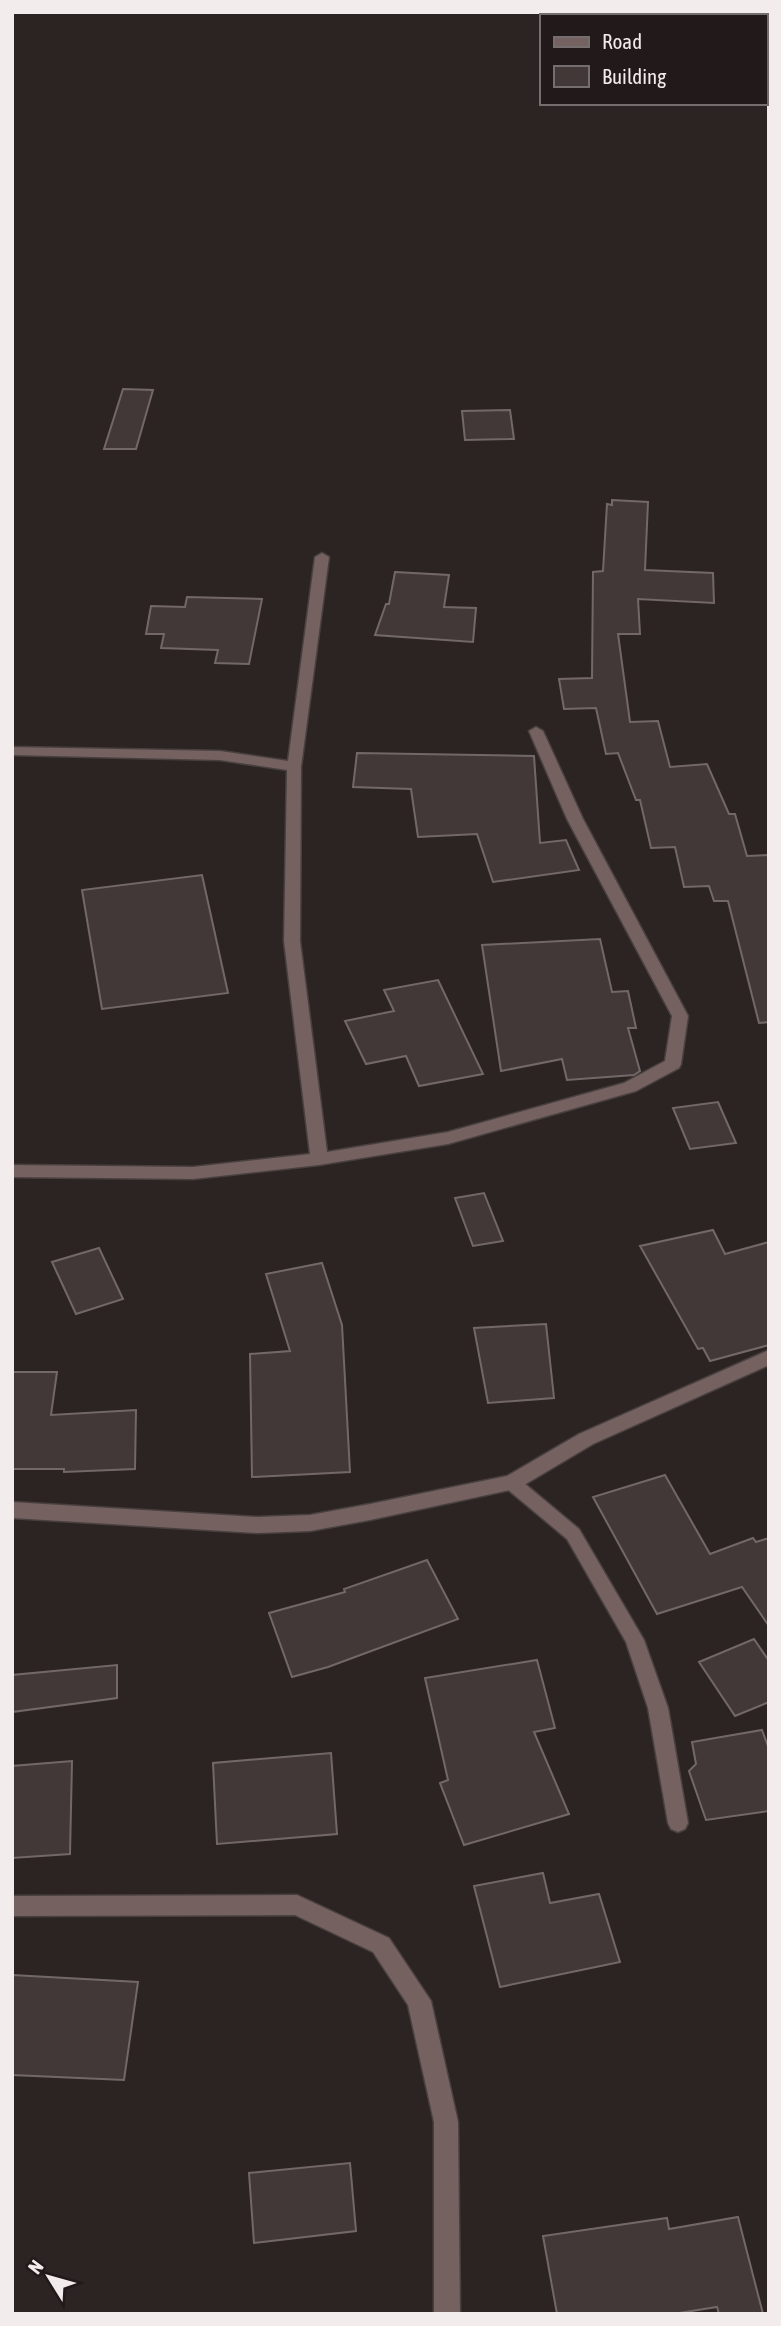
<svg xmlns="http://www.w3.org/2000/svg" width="781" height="2326" font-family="'Asap Condensed',sans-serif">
<rect width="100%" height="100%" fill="#2c2423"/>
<path fill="#413837" stroke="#736868" stroke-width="2" d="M123 389 153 390 136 449H104Z
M510 410 514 439 465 440 462 411Z
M612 500 648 502 645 570 713 573 714 603 638 599 640 634H618L630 722 658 721 670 767 707 764 729 814H735L747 856 769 855V1022L759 1023 728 901H714L709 886 684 887 675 847 651 848 640 800H636L618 753 606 754 596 708 564 709 559 679 592 678 593 572 603 571 607 504 612 505Z
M395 572 449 575 444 607 476 608 473 642 375 635 386 604H389Z
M187 597 262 599 249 664 215 663 218 650 161 648 164 634H146L151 606 185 607Z
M357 753 534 756 540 843 566 840 579 870 493 882 477 834 418 837 411 789 353 787Z
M202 875 228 993 102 1009 82 890Z
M600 939 612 992 628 991 636 1028H628L640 1071 634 1075 567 1080 562 1059 501 1071 482 945Z
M438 980 483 1074 419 1086 406 1056 366 1064 345 1021 394 1011 384 990Z
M718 1102 736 1143 690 1149 673 1108Z
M484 1193 503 1241 473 1246 455 1198Z
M713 1230 725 1254 769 1242V1345L710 1361 703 1348 698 1349 640 1246Z
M99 1248 123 1299 76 1314 52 1262Z
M322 1263 342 1325 350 1472 252 1477 250 1354 290 1351 266 1274Z
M546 1324 554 1398 488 1403 474 1328Z
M12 1372H57L51 1415 136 1410 135 1469 64 1472V1469H12Z
M665 1475 710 1554 753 1538 756 1542 769 1538V1626L742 1587 657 1614 593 1497Z
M427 1560 458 1619 328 1667 292 1677 269 1613 345 1592 344 1589Z
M754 1639 769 1661V1702L735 1716 699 1662Z
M537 1660 555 1728 534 1732 569 1814 464 1845 440 1783 448 1780 425 1678Z
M117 1665V1698L12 1712V1675Z
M762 1730 769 1749V1811L706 1820 689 1771 696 1764 692 1742Z
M331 1753 337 1834 217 1844 213 1763Z
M72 1761 70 1854 12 1858V1766Z
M543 1873 550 1903 599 1894 620 1962 500 1987 474 1886Z
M12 1975 138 1982 124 2080 12 2075Z
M350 2163 356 2231 254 2243 249 2173Z
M738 2217 763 2314H719L717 2307 673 2314H557L543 2236 667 2218 669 2229Z"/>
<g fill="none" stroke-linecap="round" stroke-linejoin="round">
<defs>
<path id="lane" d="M512 1476 518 1478 579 1529 644 1640 668 1708 688 1823 685 1829 678 1832 671 1829 668 1823 648 1708 626 1642 567 1539 506 1488 503 1483 506 1478Z"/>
<path id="street" d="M322 553 329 557 301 767 300 941 327 1152 448 1132 624 1083 665 1061 672 1016 567 819 529 731 536 727 543 731 583 819 688 1016 681 1064 679 1068 636 1091 448 1144 319 1165 193 1179 12 1177V1165L193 1167 310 1154 284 941 287 770 220 760 12 755V747L220 751 288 761 315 557Z
M769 1350V1365L593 1444 519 1488 370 1520 310 1531 258 1533 12 1518V1502L258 1517 310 1515 370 1504 507 1476 579 1434Z
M297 1895 389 1938 431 2001 458 2122 460 2314H434V2122L408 2005 373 1952 295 1915 12 1916V1896Z"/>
</defs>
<use href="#lane" stroke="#48403f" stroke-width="3"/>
<use href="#street" stroke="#48403f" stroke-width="3"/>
<use href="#lane" fill="#746160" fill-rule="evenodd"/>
<use href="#street" fill="#746160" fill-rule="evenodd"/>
</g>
<rect width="781" height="2326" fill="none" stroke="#f2ecec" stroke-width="28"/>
<rect x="540" y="14" width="228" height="91" fill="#221a1a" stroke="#756e6e" stroke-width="2"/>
<rect x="554" y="37" width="35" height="10" fill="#746160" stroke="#756e6e" stroke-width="2"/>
<text x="602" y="49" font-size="21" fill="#f2ecec">Road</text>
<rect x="554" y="66" width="35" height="21" fill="#413837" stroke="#756e6e" stroke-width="2"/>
<text x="602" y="84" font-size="21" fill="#f2ecec">Building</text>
<g transform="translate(49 2277) rotate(307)" stroke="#221a1a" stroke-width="5" paint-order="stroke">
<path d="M0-5L12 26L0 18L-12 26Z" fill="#f2ecec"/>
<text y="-10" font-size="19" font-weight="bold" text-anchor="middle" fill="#f2ecec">N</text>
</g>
</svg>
